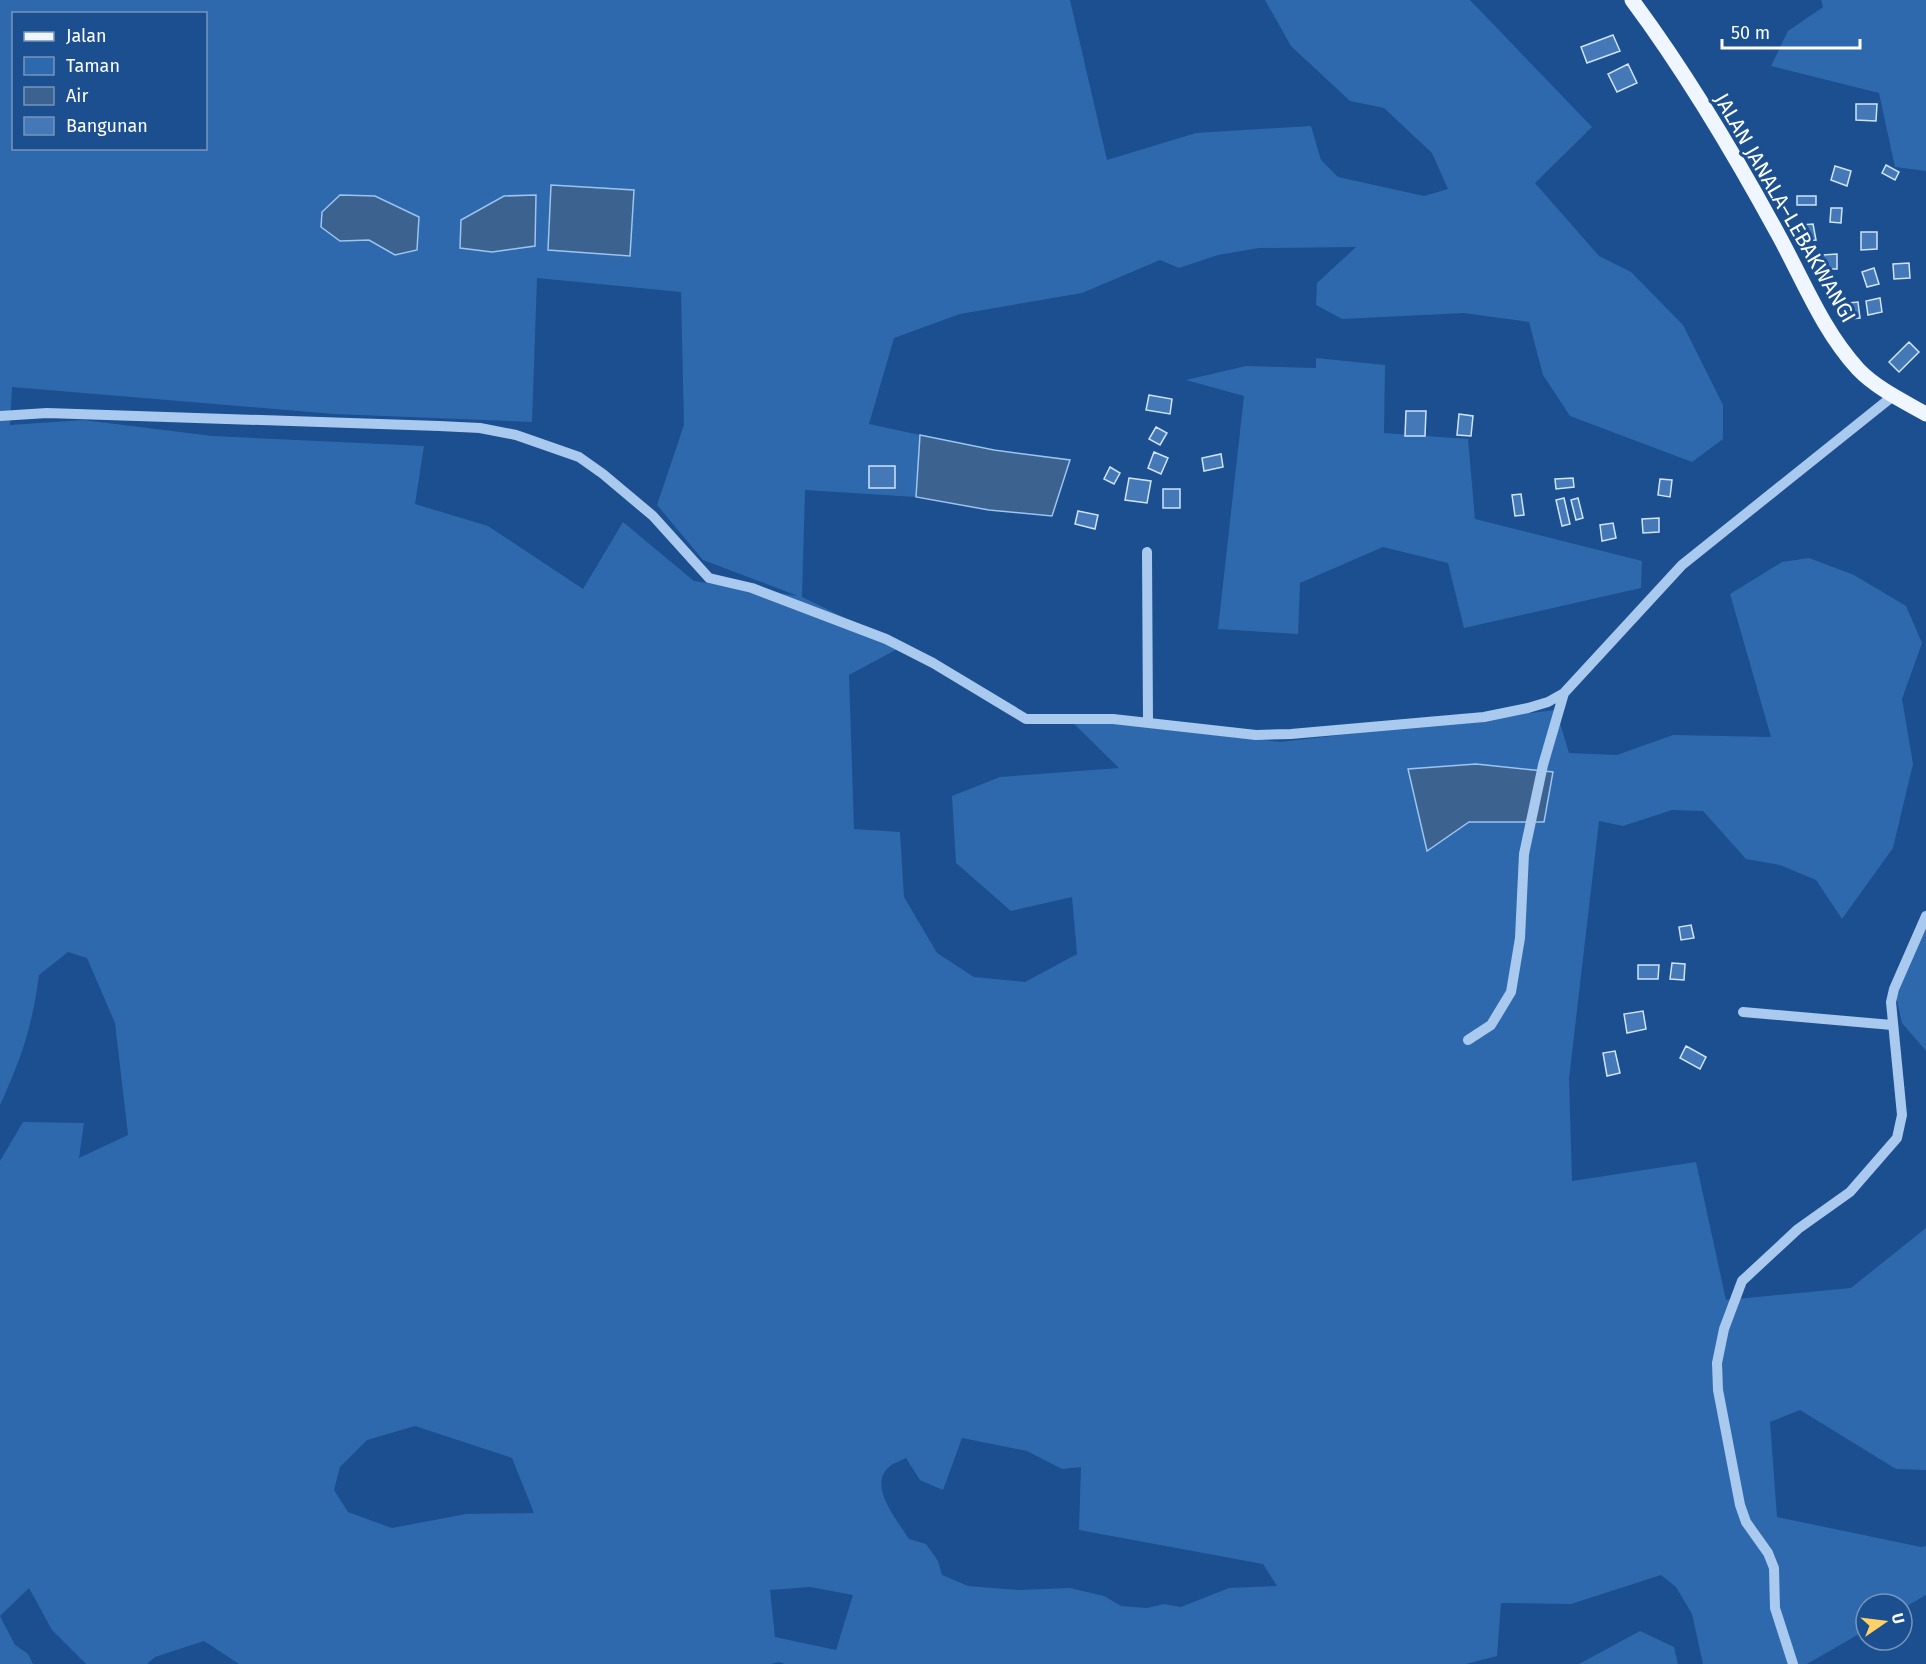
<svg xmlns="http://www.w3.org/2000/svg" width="1926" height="1664" font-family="'Fira Sans',sans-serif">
<rect width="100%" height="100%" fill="#1b4f8f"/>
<path fill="#2e69ad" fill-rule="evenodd" d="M0 0H1070L1107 160 1196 133 1311 126 1321 160 1338 177 1424 196 1448 189 1432 153 1384 108 1350 101 1291 46 1265 0H1470L1592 127 1535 183 1599 256 1631 272 1683 325 1723 405V439L1692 462 1570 416 1543 375 1529 322 1464 313 1342 319 1316 305 1317 283 1356 247 1259 248 1218 255 1179 268 1160 260 1082 293 960 314 894 338 869 424 920 435 916 497 805 490 802 597 903 646 849 675 854 829 900 832 904 897 937 953 974 977 1025 982 1077 954 1072 897 1011 911 956 863 952 796 1000 777 1119 768 1066 716 1280 742 1556 710 1569 753 1617 755 1673 735 1771 737 1730 594 1782 562 1809 558 1854 575 1906 606 1922 643 1902 699 1913 764 1893 848 1842 919 1816 880 1780 865 1746 859 1703 811 1672 810 1623 826 1599 821 1569 1079 1572 1181 1696 1162 1726 1300 1851 1288 1926 1228V1470L1896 1469 1800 1410 1770 1422 1777 1517 1921 1547 1926 1546V1595L1902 1609V1604H1866V1630L1807 1664H1703L1692 1614 1676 1587 1661 1575 1571 1604 1501 1603 1497 1656 1466 1664H785L779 1662 771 1664H239L204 1641 155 1657 147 1664H86L52 1630 29 1588 0 1616 15 1645 28 1654 33 1664H0V1161L23 1122 84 1123 79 1158 128 1135 115 1023 87 958 68 952 39 975C32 1027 22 1057 0 1105ZM14 14H206V148H14ZM537 278 681 292 684 425 657 505 703 560 798 596 694 581 623 522 583 589 488 526 415 504 424 446 212 436 83 420 10 425 12 387 334 414 532 422ZM1476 764 1543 822H1469L1428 850ZM415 1426 512 1458 534 1513 466 1514 392 1528 348 1512 334 1490 340 1467 367 1440ZM962 1438 1027 1451 1062 1469 1081 1467 1079 1530 1263 1564 1277 1586 1229 1588 1181 1607 1164 1604 1147 1608 1121 1606 1104 1596 1070 1588 1019 1590 968 1586 942 1575 938 1561 926 1544 909 1539C898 1521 867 1486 889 1467 893 1463 901 1461 906 1458L920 1480 943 1490ZM810 1587 853 1595 836 1650 775 1637 770 1590Z
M1821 0H1926V171L1895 167 1879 93 1771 66 1788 31 1823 7Z
M1316 358 1385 365 1384 433 1468 439 1475 519 1642 561 1641 588 1464 628 1448 563 1383 547 1300 583 1298 634 1218 629 1244 396 1186 380 1246 366 1316 368Z
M1926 917V1051L1902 1023 1896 997Z
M1640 1631 1674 1647 1678 1664H1579Z"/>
<path fill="#3c6290" stroke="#9cc4f0" stroke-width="1.5" d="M551 185 634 190 630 256 548 250Z
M340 195 375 196 419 217 417 250 395 255 369 240 340 241 321 227 322 212Z
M536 195 535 246 492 252 460 248 461 220 504 196Z
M920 435 994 450 1070 460 1052 516 989 510 916 497Z
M1476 764 1553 772 1544 822H1469L1427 851 1408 769Z"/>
<path fill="#4478b7" stroke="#cfe3fa" stroke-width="1.5" d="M1613 35 1620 51 1587 63 1581 47Z
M1628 64 1637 83 1617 92 1608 74Z
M1856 104H1877L1876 121 1856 120Z
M1886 165 1899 172 1895 180 1882 173Z
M1835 166 1851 171 1847 186 1831 180Z
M1797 196H1816V205H1797Z
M1831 208H1842L1841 223 1830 222Z
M1813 224 1816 240 1803 241 1801 225Z
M1861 232H1877V249L1861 250Z
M1837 254V269H1823L1822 255Z
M1909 263 1910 278 1894 279 1893 264Z
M1874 268 1879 284 1867 287 1862 272Z
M1880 298 1882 312 1868 315 1866 301Z
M1858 302 1860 318 1850 319 1848 303Z
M1909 342 1919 352 1899 372 1889 362Z
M1149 395 1172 399 1170 414 1146 410Z
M1406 411H1426L1425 436H1405Z
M1459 414 1473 416 1471 436 1457 435Z
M1156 427 1167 433 1160 445 1149 439Z
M1154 452 1168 458 1161 474 1148 468Z
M1221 454 1223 467 1204 471 1202 458Z
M869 466H895V488H869Z
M1110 467 1120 473 1114 484 1104 479Z
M1129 478 1151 481 1147 503 1125 500Z
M1573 478 1574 487 1556 489 1555 479Z
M1660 479 1672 480 1670 497 1658 495Z
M1163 489H1180V508H1163Z
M1521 494 1524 515 1515 516 1512 495Z
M1564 498 1570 524 1562 526 1556 500Z
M1578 498 1583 518 1576 520 1571 500Z
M1078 511 1098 515 1095 529 1075 524Z
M1659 518V532L1643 533 1642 519Z
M1613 523 1616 538 1602 541 1600 525Z
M1691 925 1694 938 1681 940 1679 927Z
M1672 963 1685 964 1684 980 1670 979Z
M1638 965H1659L1658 979H1638Z
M1643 1011 1646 1029 1627 1033 1624 1014Z
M1686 1046 1706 1057 1700 1069 1680 1058Z
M1615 1051 1620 1073 1607 1076 1603 1053Z"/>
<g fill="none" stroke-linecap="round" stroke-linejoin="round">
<path stroke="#a9c9ee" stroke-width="10" d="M0 416 47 413 439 426 480 428 516 435 579 457 603 474 653 516 709 578 752 588 886 639 933 663 1026 719H1113L1256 735 1291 734 1484 717 1528 708 1548 702 1564 693 1682 565 1893 396
M1147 552 1148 723
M1743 1012 1892 1025
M1468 1040 1491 1025 1511 992 1520 938 1524 854 1543 765 1564 693
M1793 1664 1775 1608 1774 1568 1768 1553 1746 1522 1740 1505 1718 1390 1717 1363 1724 1329 1742 1281 1798 1229 1850 1192 1897 1138 1902 1115 1891 1002 1894 989 1926 916"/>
<path stroke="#f0f6ff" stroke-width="15" d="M1632 0C1687 74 1735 155 1779 236 1803 280 1823 331 1858 369 1876 388 1903 401 1926 414"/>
</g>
<g text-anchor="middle" stroke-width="6" stroke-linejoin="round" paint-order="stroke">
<g font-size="21" fill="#fff" stroke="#1b4f8f">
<text transform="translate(1785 208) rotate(60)" y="7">JALAN JANALA–LEBAKWANGI</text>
</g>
</g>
<rect x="12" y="12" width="195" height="138" fill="#1b4f8f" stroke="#7695bc" stroke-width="1.5"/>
<rect x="24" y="32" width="30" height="9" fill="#f0f6ff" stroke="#7695bc" stroke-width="1.5"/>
<text x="66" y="42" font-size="18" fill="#ffffff">Jalan</text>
<rect x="24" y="57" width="30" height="18" fill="#2e69ad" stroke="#7695bc" stroke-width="1.5"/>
<text x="66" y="72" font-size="18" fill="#ffffff">Taman</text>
<rect x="24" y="87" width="30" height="18" fill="#3c6290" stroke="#7695bc" stroke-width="1.5"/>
<text x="66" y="102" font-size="18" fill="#ffffff">Air</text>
<rect x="24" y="117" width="30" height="18" fill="#4478b7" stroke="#7695bc" stroke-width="1.5"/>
<text x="66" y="132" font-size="18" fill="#ffffff">Bangunan</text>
<g transform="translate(1884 1622) rotate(76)"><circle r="28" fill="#1b4f8f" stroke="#7695bc" stroke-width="1.5"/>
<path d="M0-4.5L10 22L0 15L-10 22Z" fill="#ffd166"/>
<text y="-9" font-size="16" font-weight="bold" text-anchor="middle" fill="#ffffff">U</text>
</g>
<path d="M1722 39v9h138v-9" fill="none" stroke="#ffffff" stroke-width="3"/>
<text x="1731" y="39" font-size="18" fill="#ffffff" stroke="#1b4f8f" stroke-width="4.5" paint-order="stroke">50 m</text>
</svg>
